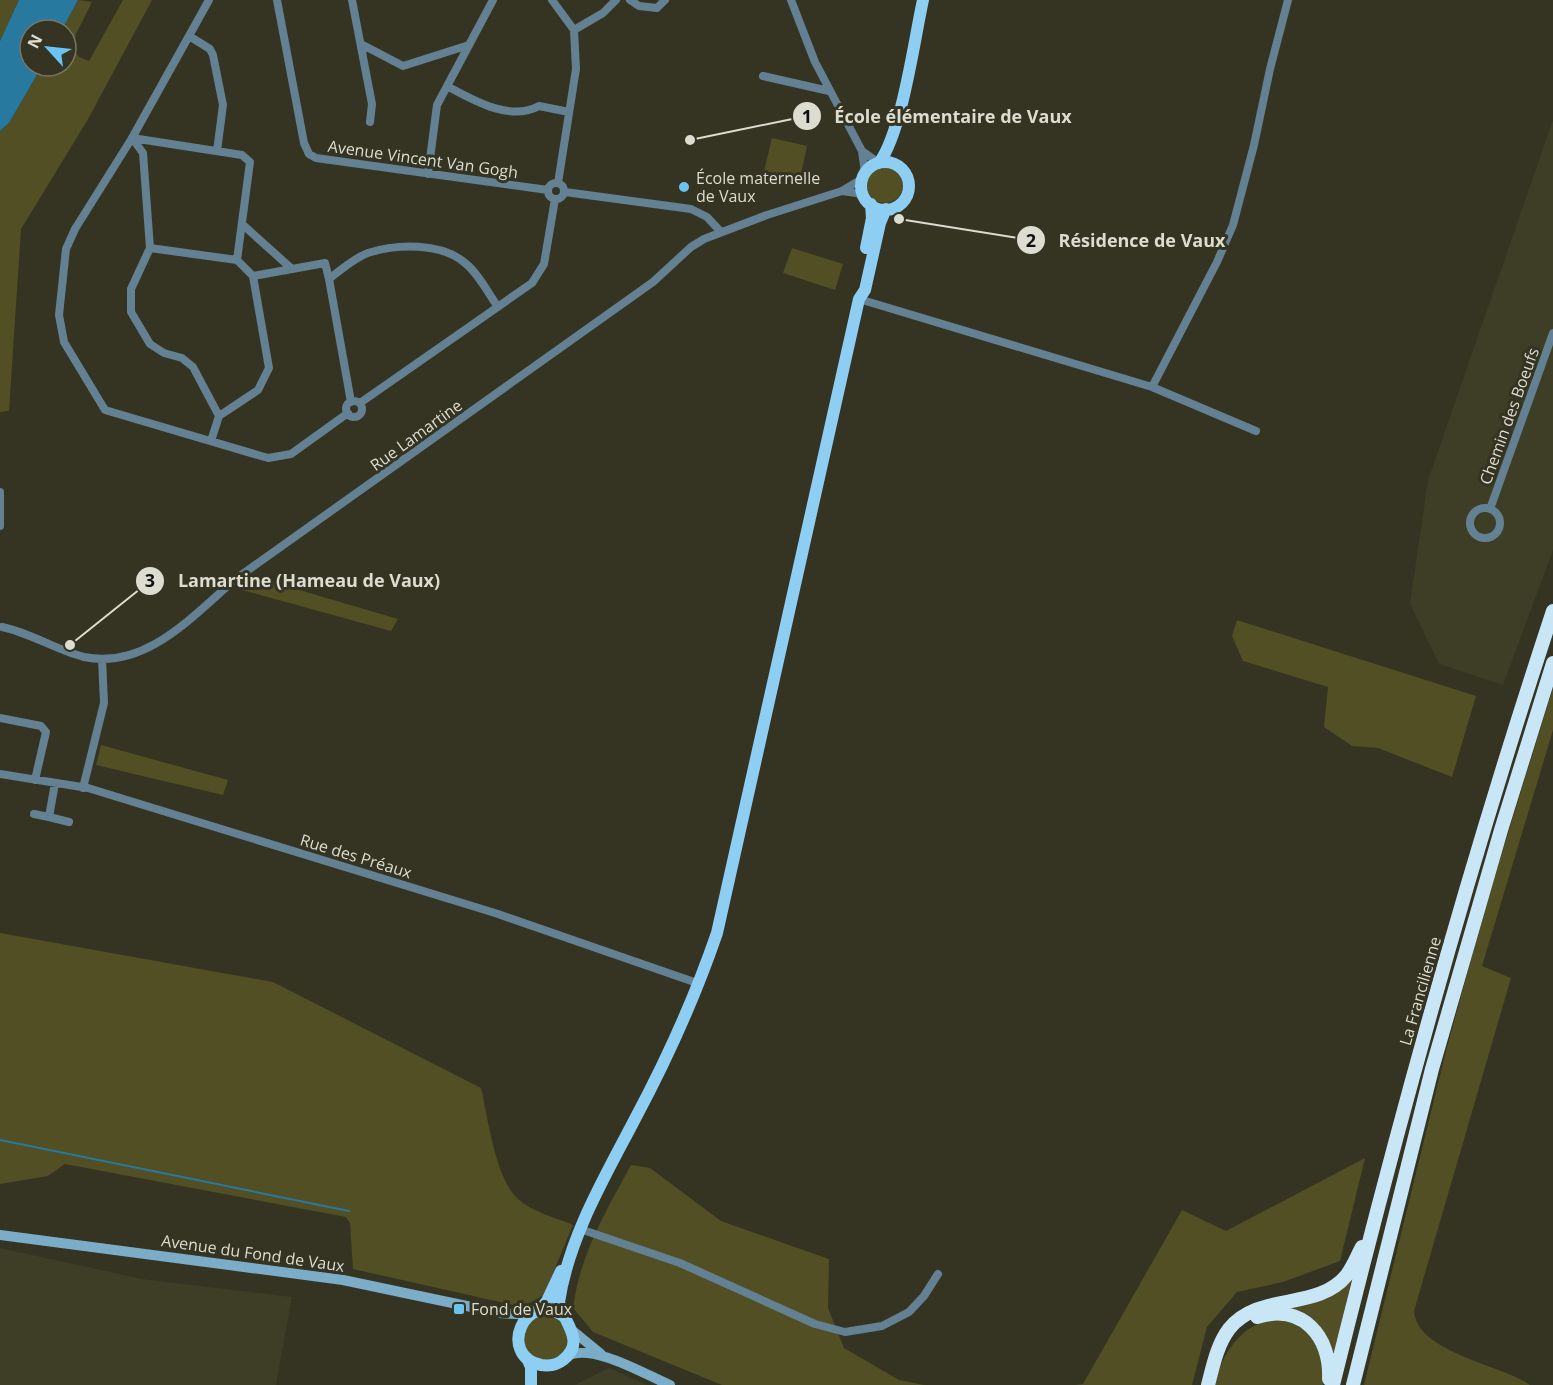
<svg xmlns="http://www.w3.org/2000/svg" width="1553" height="1385" font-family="'Open Sans',sans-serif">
<rect width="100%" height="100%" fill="#353422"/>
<path fill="#3e3d25" d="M1553 120V550L1503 685 1439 664 1410 604 1428 480Z
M0 1248 142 1279 292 1297 276 1385H0Z
M609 1368 647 1385H575Z"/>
<path fill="#514f23" d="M0 0H19L0 41Z
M78 0 92 2 76 34 74 50 79 57 89 61 123 0H152L87 121 21 229 9 411 0 412V131L9 123 42 66H66V30H62Z
M772 138 807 146 800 179 764 171Z
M867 185a18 18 0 1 1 36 0a18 18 0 1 1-36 0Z
M792 248 843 264 835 290 783 273Z
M255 577 398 619 391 631 242 590Z
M1237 620 1476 696 1452 777 1378 748 1352 746 1324 727 1328 687 1243 661 1232 636Z
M1553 688V730L1482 966 1511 978 1414 1311C1417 1353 1503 1365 1530 1385H1364L1446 1051 1487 901Z
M101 745 228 780 223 795 96 765Z
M0 933 273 982 481 1088C488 1117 495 1178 518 1199 532 1212 555 1217 573 1225L544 1295 522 1307 353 1269 350 1223 346 1217 65 1164 48 1176 0 1184Z
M1365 1158 1340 1261 1283 1282 1237 1292 1207 1327 1192 1385H1075L1083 1384 1182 1210 1226 1231Z
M631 1165 650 1168 721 1221 829 1259 828 1308 844 1348 899 1380 924 1385H722L593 1332 573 1308C580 1254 606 1211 631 1165Z
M1352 1278 1335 1352H1333L1325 1337 1282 1306Z
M524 1338a22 22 0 1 1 44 0a22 22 0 1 1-44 0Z
M1276 1319C1314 1324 1327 1349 1323 1385H1213C1224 1353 1239 1324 1276 1319Z"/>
<path fill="#28799f" d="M19 0H78L62 30H30V66H42L9 123 0 131V41Z"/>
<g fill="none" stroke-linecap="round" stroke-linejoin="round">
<path stroke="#28799f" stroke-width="2" d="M0 1140 349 1211"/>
<path stroke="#638192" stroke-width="8" d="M209 0 132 138 75 229 66 249 59 315 64 342 105 410 268 458 291 454 348 413
M277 0 304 143 309 154 316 158 548 190
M352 0 372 104 370 122
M552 0 574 30 576 69 558 183
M630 0 639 6 657 8 665 0
M791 0 815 62 862 151
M574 30 603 13 616 0
M189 36 210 49 213 55 223 105 217 151
M361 44 403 66 469 45
M763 76 829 91
M447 86C473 100 510 122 539 106L569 112
M132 138 242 155 250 162 237 260
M132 138 143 153 150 248
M865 173 862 151 879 163
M428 174 437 105 493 0
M862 179 842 191 863 194
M548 191a8 8 0 1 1 16 0a8 8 0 1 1-16 0Z
M565 192 691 209 707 217 721 232
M242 224 292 269 325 263 329 279
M253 276 292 269
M859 299 1152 387 1256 431
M1152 387 1217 262 1233 225 1254 145 1270 69 1288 0
M346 409a8 8 0 1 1 16 0a8 8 0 1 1-16 0Z
M351 402 329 279C341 270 354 258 368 253 396 244 441 242 465 263 479 274 488 293 498 307
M360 403 532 283 544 264 555 199
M211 441 219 416 258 390 269 368 253 276 237 260 150 248 131 289V312L150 344 164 353 182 358 193 367 219 416
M0 492V526
M1470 523a15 15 0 1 1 30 0a15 15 0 1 1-30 0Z
M1490 509 1553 333
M2 627C31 633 56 650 84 657 147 670 194 614 237 578L653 282 691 247 704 239 767 215 842 191
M0 718 41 726 46 732 35 780
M0 774 88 788 495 913 700 984
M83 788 104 703 102 659
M34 814 49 817 55 783
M49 817 69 822
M580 1229 680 1263 815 1324 845 1332 882 1326 909 1312 924 1296 938 1274"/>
<path stroke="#7cadc8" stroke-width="10" d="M0 1235 343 1280 500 1313 530 1315
M573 1331 601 1354
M567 1356C593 1343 644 1374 670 1385"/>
<path stroke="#8ecef2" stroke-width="12" d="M861 186a24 24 0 1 1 48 0a24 24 0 1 1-48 0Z
M879 163C902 132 914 41 923 0
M866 248 872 218 871 204
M539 1311 547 1301 561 1271
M565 1317C524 1288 497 1356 541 1365 548 1366 557 1365 563 1360 587 1341 563 1322 559 1302 569 1236 606 1175 636 1117 668 1057 695 997 717 933L859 299 865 290 880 223 886 209
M527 1358 531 1367V1385"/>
<path stroke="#c9e6f7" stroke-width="14" d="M1257 1317C1302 1303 1331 1336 1329 1379
M1208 1385C1213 1366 1217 1345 1229 1329 1258 1292 1317 1311 1346 1276 1353 1267 1357 1256 1362 1247
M1333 1385C1397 1125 1469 865 1553 611
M1353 1385 1432 1069 1501 830 1553 663"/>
</g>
<g fill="#6ac3f1" stroke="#353422" stroke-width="2">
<circle cx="684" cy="187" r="6"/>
<rect x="453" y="1303" width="12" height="12" rx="3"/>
</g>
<g text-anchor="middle" stroke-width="6" stroke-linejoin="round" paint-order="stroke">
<g font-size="16" fill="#dcdcd1" stroke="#353422">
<text transform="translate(423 159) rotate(8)" y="6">Avenue Vincent Van Gogh</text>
<text transform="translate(1509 416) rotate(-70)" y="6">Chemin des Boeufs</text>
<text transform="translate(416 435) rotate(-36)" y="6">Rue Lamartine</text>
<text transform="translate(356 856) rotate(17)" y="6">Rue des Préaux</text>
<text transform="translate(1420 991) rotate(-74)" y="6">La Francilienne</text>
<text transform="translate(253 1253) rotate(8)" y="6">Avenue du Fond de Vaux</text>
</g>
<g font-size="16" fill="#dcdcd1" stroke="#353422" text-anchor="start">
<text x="696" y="184">École maternelle<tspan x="696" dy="18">de Vaux</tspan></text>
<text x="471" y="1315">Fond de Vaux</text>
</g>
</g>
<path fill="none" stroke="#dcdcd1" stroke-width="2" d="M690 140L807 116M899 219L1031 240M70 645L150 581"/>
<g fill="#dcdcd1" stroke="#353422" stroke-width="2">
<circle cx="690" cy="140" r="6"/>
<circle cx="899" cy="219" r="6"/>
<circle cx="70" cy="645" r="6"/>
<circle cx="807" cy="116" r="15"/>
<circle cx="1031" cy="240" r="15"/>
<circle cx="150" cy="581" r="15"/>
</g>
<g font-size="18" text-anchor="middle" font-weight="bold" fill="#111">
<text x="807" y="123">1</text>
<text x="1031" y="247">2</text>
<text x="150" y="587">3</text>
</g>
<g font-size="18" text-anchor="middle" font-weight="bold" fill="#dcdcd1" stroke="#353422" stroke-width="6" stroke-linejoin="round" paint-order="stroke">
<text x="953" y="123">École élémentaire de Vaux</text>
<text x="1142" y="247">Résidence de Vaux</text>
<text x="309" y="587">Lamartine (Hameau de Vaux)</text>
</g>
<g transform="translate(48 48) rotate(297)"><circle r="28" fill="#353422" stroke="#787768" stroke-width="1.5"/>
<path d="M0-4.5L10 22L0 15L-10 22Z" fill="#6ac3f1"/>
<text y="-9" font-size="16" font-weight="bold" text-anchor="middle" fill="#dcdcd1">N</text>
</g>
</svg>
